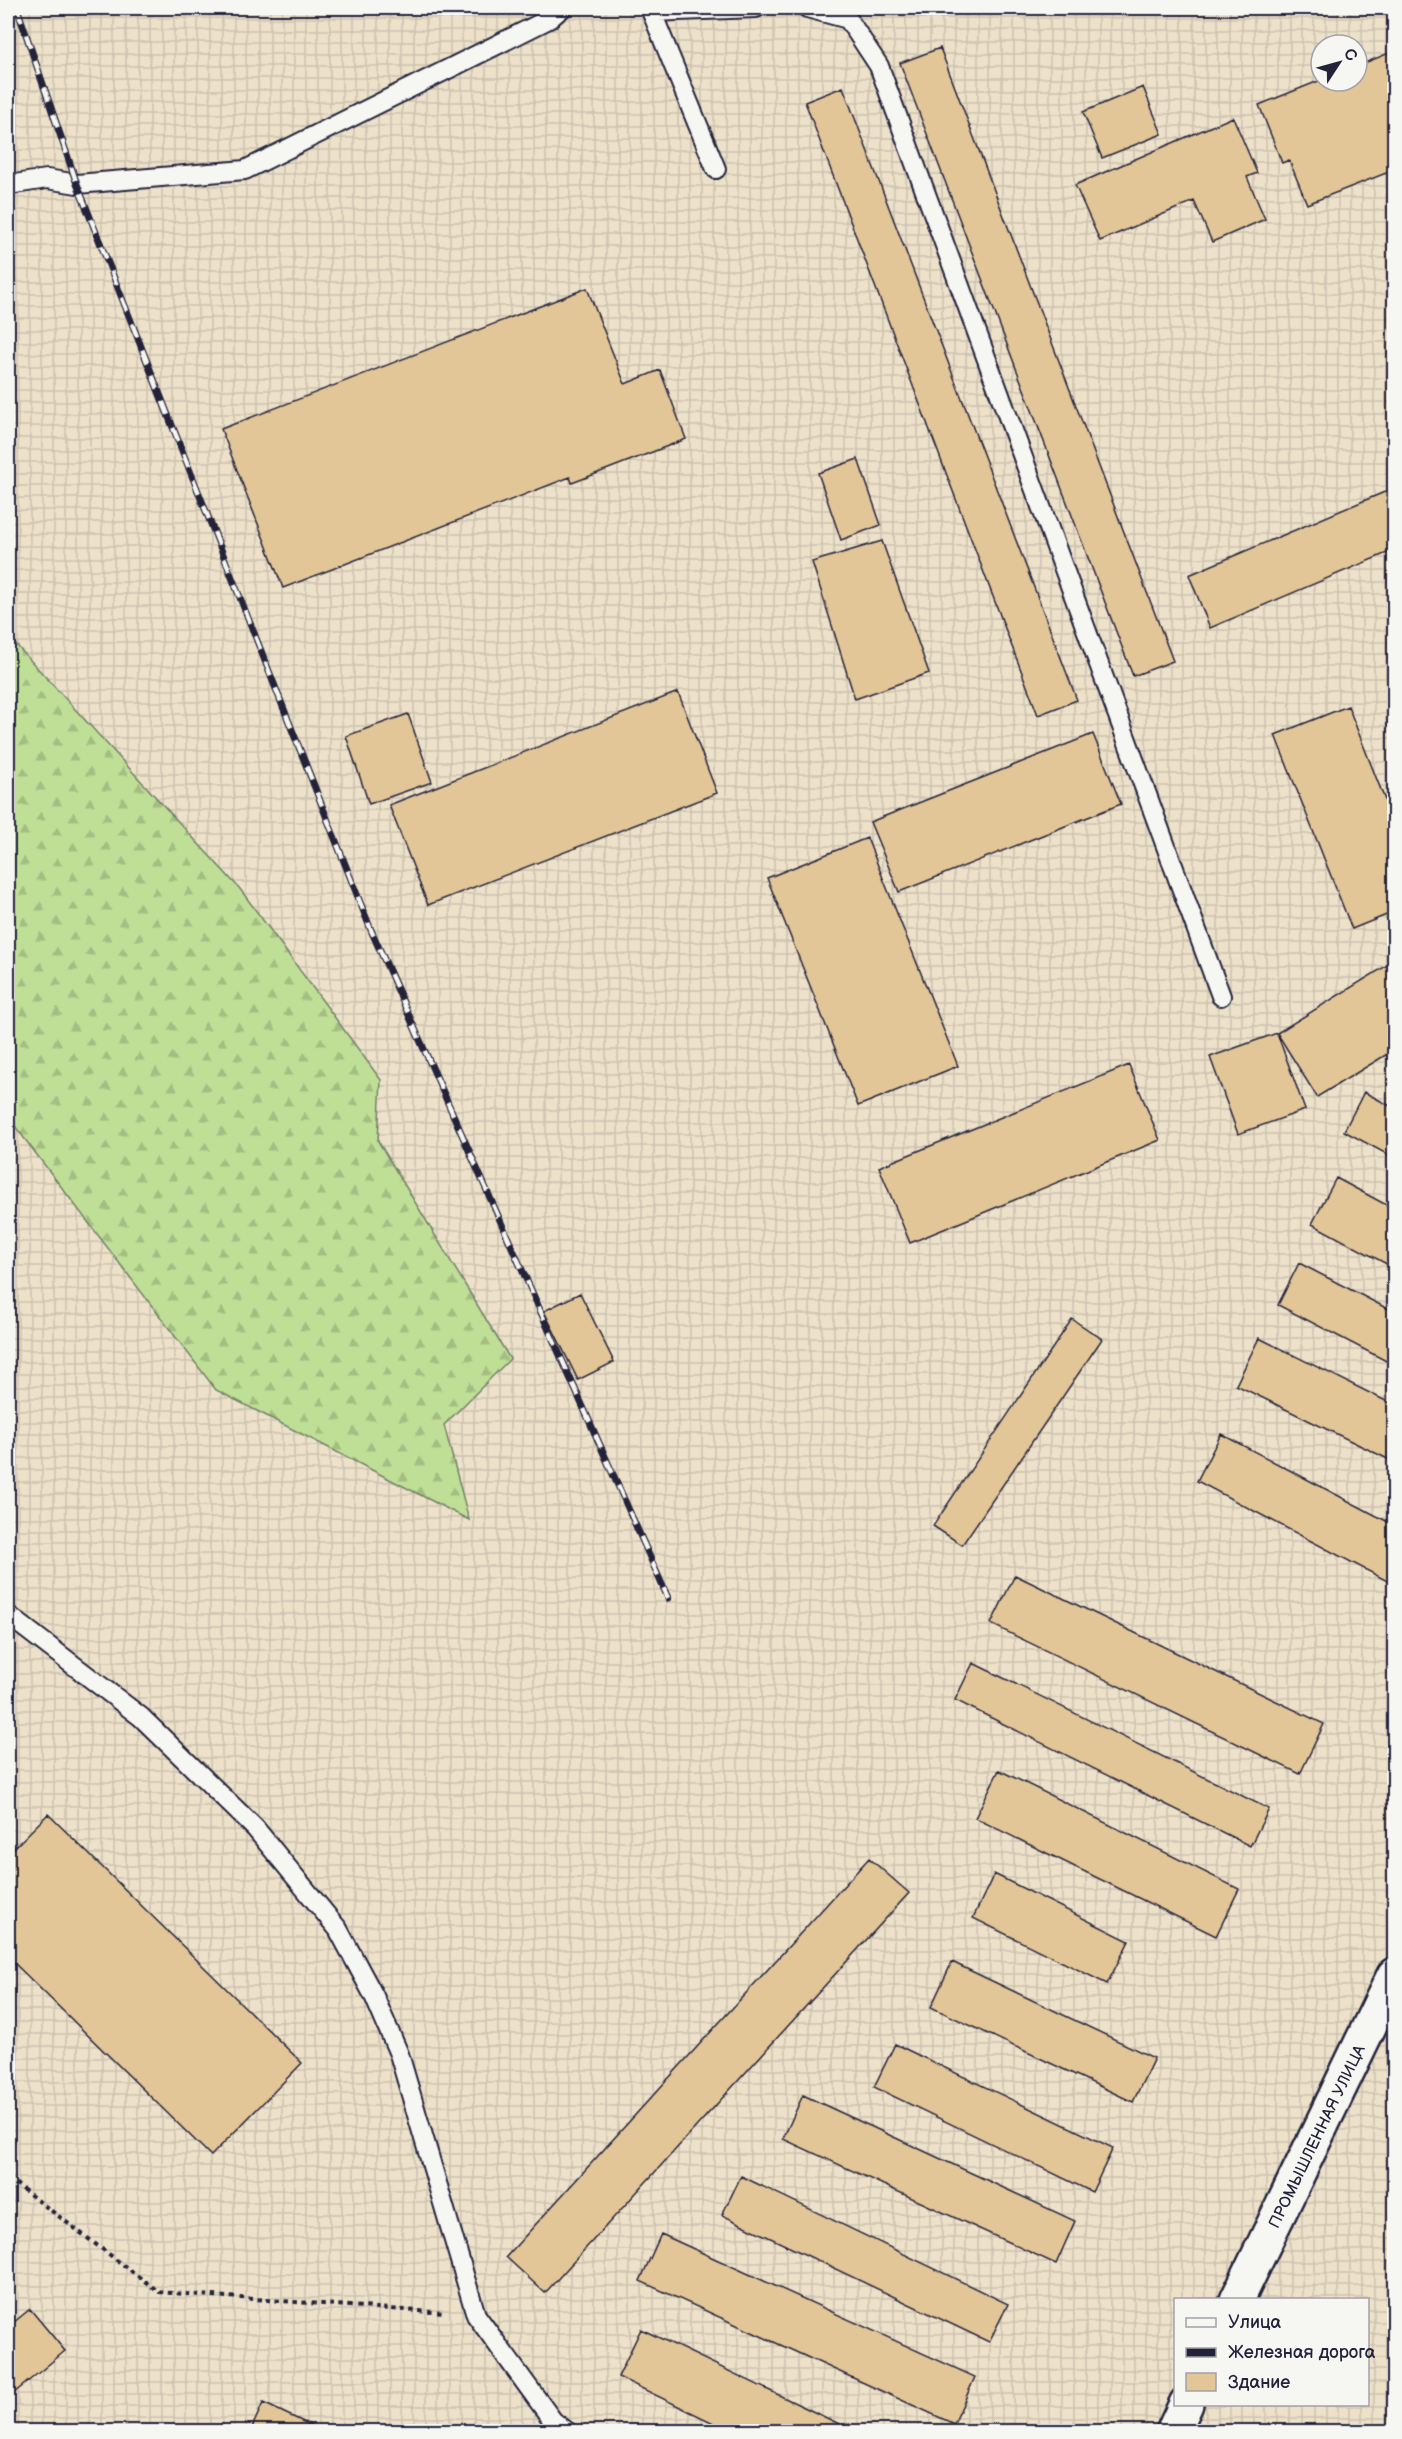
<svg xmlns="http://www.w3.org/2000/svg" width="1402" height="2439" font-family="'Balsamiq Sans',sans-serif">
<defs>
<pattern id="industrial-grid" width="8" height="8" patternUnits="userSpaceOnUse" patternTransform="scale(1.5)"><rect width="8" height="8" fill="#eee1ca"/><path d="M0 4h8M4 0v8" fill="none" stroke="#ccc1ae"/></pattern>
<pattern id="forest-firs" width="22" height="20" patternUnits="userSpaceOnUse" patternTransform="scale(1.5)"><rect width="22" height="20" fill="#bfde96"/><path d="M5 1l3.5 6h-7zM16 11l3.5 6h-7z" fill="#a4be82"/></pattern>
</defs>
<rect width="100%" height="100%" fill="#f2ece0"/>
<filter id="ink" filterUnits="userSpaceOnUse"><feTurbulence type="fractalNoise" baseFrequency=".0167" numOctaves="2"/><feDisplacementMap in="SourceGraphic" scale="12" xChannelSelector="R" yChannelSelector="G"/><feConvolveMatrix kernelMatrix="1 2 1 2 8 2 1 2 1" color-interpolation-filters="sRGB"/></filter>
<g filter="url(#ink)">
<path fill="url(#industrial-grid)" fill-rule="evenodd" d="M8 8H1394V2431L8 2432ZM1321 45H1357V81H1321ZM1176 2300H1368V2404H1176Z"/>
<path fill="url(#forest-firs)" stroke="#708068" stroke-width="1.5" d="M8 636 240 889 381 1080 378 1141 510 1359 444 1425 469 1520 216 1390 8 1117Z"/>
<path fill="#e3c697" stroke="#22223b" stroke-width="1.5" d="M940 48 1173 661 1133 676 900 63Z
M1394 51V120L1390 122 1394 132V170L1307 204 1289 160 1282 163 1259 105 1321 80 1357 81V66Z
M843 87 1077 700 1038 715 805 102Z
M1143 87 1162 134 1102 158 1083 112Z
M1233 117 1257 173 1247 177 1265 219 1212 242 1194 201 1100 241 1075 185Z
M587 288 625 384 660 370 686 439 572 483 570 477 283 588 221 429Z
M858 459 881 525 841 540 818 473Z
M1394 488V550L1210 628 1189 575Z
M882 541 929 673 855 699 812 562Z
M678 692 717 793 428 905 389 805Z
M1348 706 1394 823V912L1352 929 1275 735Z
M408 714 432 782 369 804 346 736Z
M1093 734 1121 804 899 892 870 822Z
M867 838 958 1066 858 1106 767 878Z
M1394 961V1050L1317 1097 1277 1033Z
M1277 1033 1305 1110 1238 1134 1210 1057Z
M1129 1065 1160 1140 910 1243 879 1167Z
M1364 1092 1394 1108V1158L1344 1131Z
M1336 1178 1394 1209V1268L1312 1224Z
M1299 1263 1394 1312V1365L1278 1305Z
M580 1293 614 1362 578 1380 544 1311Z
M1072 1319 1102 1339 962 1545 933 1526Z
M1259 1338 1394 1405V1462L1236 1385Z
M1221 1434 1394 1525V1576L1391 1583 1197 1481Z
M1015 1575 1324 1724 1300 1774 991 1624Z
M973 1663 1269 1809 1250 1846 955 1700Z
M999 1770 1239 1889 1216 1936 975 1818Z
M48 1814 302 2063 211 2156 8 1957V1854Z
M869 1858 909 1893 545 2293 506 2257Z
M994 1874 1129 1941 1107 1984 973 1918Z
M952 1962 1154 2058 1133 2102 931 2007Z
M895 2044 1113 2148 1092 2192 874 2087Z
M803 2095 1075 2221 1056 2264 783 2139Z
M741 2176 1008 2304 989 2342 722 2215Z
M661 2234 975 2377 954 2424 640 2281Z
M30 2309 65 2351 8 2398V2327Z
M641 2329 856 2432H732L618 2377Z
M263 2403 325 2432H250Z"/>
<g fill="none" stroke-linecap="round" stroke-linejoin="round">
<defs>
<path id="lane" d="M650 8 716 169
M807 8 848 19 879 66 1221 996
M652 12 756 8
M8 185 47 179 77 184 245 170 549 19 562 8
M8 1615 141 1717 255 1828 338 1929 374 1996 399 2054 476 2315 553 2421 568 2432"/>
<g id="street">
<path id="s1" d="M1237 2300 1394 1975"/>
<path d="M1173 2432 1186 2404"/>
</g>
</defs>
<use href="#lane" stroke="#22223b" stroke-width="22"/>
<use href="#street" stroke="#22223b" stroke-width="38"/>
<path stroke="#22223b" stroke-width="4" stroke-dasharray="4.5 4.5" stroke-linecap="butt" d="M8 2178 159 2292 445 2313"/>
<use href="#lane" stroke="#f6f6f2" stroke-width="18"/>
<use href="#street" stroke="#f6f6f2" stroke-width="33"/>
<defs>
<path id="rail" d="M17 8 77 184 371 930 668 1598"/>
</defs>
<use href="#rail" stroke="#22223b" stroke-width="7"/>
<use href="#rail" stroke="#f6f6f2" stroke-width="4.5" stroke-dasharray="14" stroke-linecap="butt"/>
</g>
</g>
<g text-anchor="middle" stroke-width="5" stroke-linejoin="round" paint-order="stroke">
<g font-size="16" fill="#22223b" stroke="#f6f6f2">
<text dy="6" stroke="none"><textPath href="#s1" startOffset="182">ПРОМЫШЛЕННАЯ УЛИЦА</textPath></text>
</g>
</g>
<rect width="1402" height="2439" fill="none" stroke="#f6f6f2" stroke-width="30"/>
<rect x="15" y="15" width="1372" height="2409" fill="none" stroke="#22223b" stroke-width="2" filter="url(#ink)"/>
<rect x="1174" y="2298" width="195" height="108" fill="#f6f6f2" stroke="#a1a1a9" stroke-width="1.5"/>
<rect x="1186" y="2318" width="30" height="9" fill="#f6f6f2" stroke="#a1a1a9" stroke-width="1.5"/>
<text x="1228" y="2328" font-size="18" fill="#22223b">Улица</text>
<rect x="1186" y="2348" width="30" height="9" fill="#22223b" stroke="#a1a1a9" stroke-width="1.5"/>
<text x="1228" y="2358" font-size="18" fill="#22223b">Железная дорога</text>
<rect x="1186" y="2373" width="30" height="18" fill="#e3c697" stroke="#a1a1a9" stroke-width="1.5"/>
<text x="1228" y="2388" font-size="18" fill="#22223b">Здание</text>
<g transform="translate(1339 63) rotate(54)"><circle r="28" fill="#f6f6f2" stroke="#a1a1a9" stroke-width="1.5"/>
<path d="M0-4.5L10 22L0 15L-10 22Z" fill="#22223b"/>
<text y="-9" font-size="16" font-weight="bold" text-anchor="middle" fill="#22223b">С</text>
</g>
</svg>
